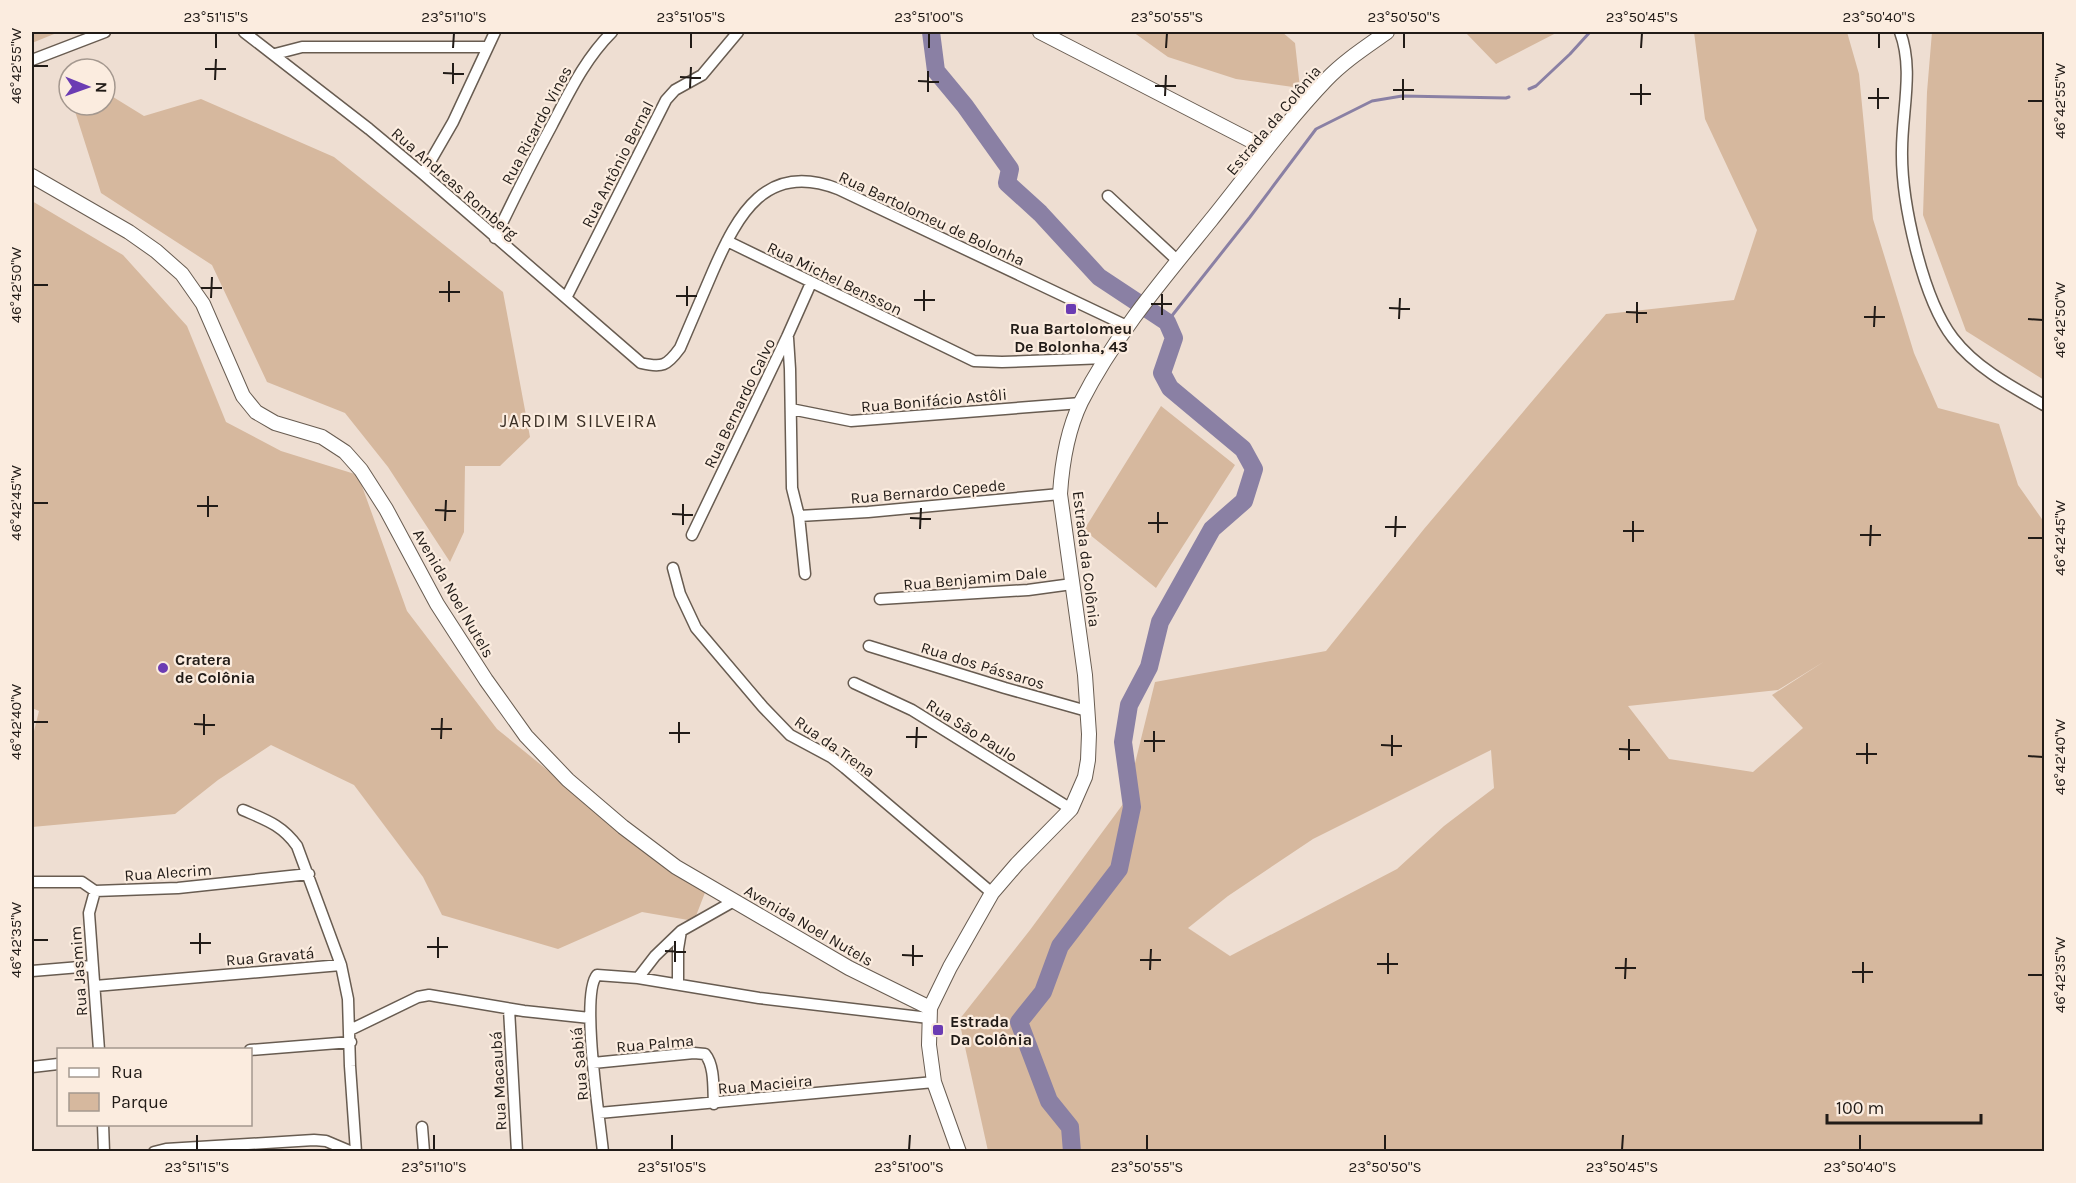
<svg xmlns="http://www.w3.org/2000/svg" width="2076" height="1183" font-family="Karla,sans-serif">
<rect width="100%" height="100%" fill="#eeded2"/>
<path fill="#d6b89e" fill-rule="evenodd" d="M32 32H59L32 43Z
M1133 32H1282L1295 43 1300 88 1236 79 1168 57Z
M1465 32H1558L1496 64Z
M1694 32H1847L1859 74 1873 219 1914 353 1938 408 1999 424 2018 485 2044 522V1151H988L959 1020 1030 930 1126 800 1155 682 1326 651 1424 529 1606 314 1734 300 1757 230 1705 119ZM1825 661 1772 695 1803 728 1753 772 1669 759 1628 706 1778 690ZM1491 750 1494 788 1444 826 1397 869 1230 956 1188 928 1228 896 1313 839Z
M1932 32H2044V380L1966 331 1923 215 1927 92Z
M105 92 144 116 201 99 334 157 503 292 530 437 500 466H465L464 532 450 562 388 467 345 413 267 382 212 265 101 193 73 105H105Z
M32 201 123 255 187 326 226 422 281 451 358 475 407 611 497 729 562 782 706 890 694 921 642 912 558 949 442 915 423 877 354 785 271 745 218 780 175 814 32 827V739L39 711 32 708Z
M1161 406 1235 465 1156 588 1084 530Z"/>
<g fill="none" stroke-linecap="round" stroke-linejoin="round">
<path stroke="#8a80a4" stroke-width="3" d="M1529 89 1536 86 1570 54 1590 32
M1167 322 1250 217 1316 129 1372 101 1402 96 1506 98 1509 97"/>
<path stroke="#8a80a4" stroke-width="18" d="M931 32 936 71 965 106 1010 169 1007 183 1040 213 1099 277 1167 322 1174 338 1162 373 1170 388 1243 449 1254 469 1244 501 1212 529 1160 622 1149 667 1129 705 1123 742 1132 807 1119 869 1060 946 1043 992 1019 1022 1049 1101 1070 1127 1072 1152"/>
<defs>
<path id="street" d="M244 32 369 129 423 174 641 363C662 368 667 366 680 348 691 322 702 297 713 271 738 214 766 161 838 189L1127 326
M1900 32C1914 69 1902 111 1902 150 1901 200 1922 298 1953 338 1976 368 2012 387 2044 405
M275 54 302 47H488
M32 60 105 32
M423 174 453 122 495 32
M1108 196 1178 261
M495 238C513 200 532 162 552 125 570 91 585 59 612 32
M727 241 974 361 1002 362 1106 358
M566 298 666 100 675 90 702 75 738 32
M788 338 790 369 792 488 799 516 805 574
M791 409 851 421 1081 403
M799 516 868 512 1060 494
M692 535 787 337 811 283
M673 568 680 594 696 628 763 707 790 735 831 757 845 768 992 893
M880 599 1028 590 1072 584
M869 646 1005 688 1087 711
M854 683 912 710 1071 809
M243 810C266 820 282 825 297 846L341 965 348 999 350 1066 356 1152
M32 882H82L95 891 178 888 309 874
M95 891 89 913 99 1050
M32 971 92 966
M638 978 655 956 681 931 734 901
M678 984V949L681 931
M95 986 341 965
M509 1009 517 1152
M350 1030 418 997 429 995 524 1011 590 1018
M250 1050 351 1042
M593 1063 694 1053 705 1054C715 1066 713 1089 714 1104
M32 1067 58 1064
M599 1113 934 1082
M103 1124 104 1152
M422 1127 424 1152
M154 1152 166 1149 314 1140 326 1141 352 1152
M603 1152C600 1121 580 994 597 975L638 978 759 998 929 1018"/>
<path id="secondary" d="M1040 32 1267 149
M32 176 129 232 156 251 182 274 203 304 243 396 256 412 275 423 322 437 345 452 361 470 386 509 437 604 486 680 526 736 568 780 623 827 676 867 849 968 930 1008
M959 1152 934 1082 929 1045 930 1008 950 967 992 893 1017 864 1071 809 1085 777 1088 760 1089 734 1085 675 1060 494C1062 463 1067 431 1081 402 1115 335 1164 278 1211 220 1248 174 1285 123 1326 80 1344 61 1366 47 1387 32"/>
</defs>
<use href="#street" stroke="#685c51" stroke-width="13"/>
<use href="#secondary" stroke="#685c51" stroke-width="16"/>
<use href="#street" stroke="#fff" stroke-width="10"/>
<use href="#secondary" stroke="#fff" stroke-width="14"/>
</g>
<path fill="none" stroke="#211b17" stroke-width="2" d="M216 48V33M453 48 454 33M691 48V33M929 48V33M1166 48 1167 33M1404 48V33M1641 48 1642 33M1879 48V33M33 66H48M205 69H226M443 73 464 74M680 77 701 78M215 80 216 59M918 81 939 82M453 84V63M1155 86H1176M690 88 691 67M1393 90H1414M928 92V71M1630 94H1651M1165 96 1166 75M1868 98H1889M1403 100V79M2028 101H2043M1641 105V84M1878 109V88M33 285H48M201 288H222M439 292H460M676 296H697M211 298 212 277M914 300H935M449 302V281M1151 304H1172M687 306V286M1389 308 1410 309M924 311V290M1626 312 1647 313M1162 315V294M1864 317H1885M1399 319 1400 298M2028 319 2043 320M1637 323V302M1874 327 1875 306M33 503H48M197 506H218M435 510 456 511M672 514 693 515M208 517V496M910 518 931 519M445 521 446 500M1148 523H1168M683 525V504M1385 527H1406M920 529 921 508M1623 531H1644M1158 533V512M1860 535H1881M1395 537 1396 516M2028 538H2043M1633 542V521M1870 546 1871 525M33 722H48M194 724 215 725M431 729H452M669 733H690M204 735V714M906 737H927M441 739 442 718M1144 741H1165M679 743V722M1381 745 1402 746M916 748 917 727M1619 749 1640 750M1154 752V731M1856 754H1877M1392 756V735M2028 756 2043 757M1629 760V739M1867 764V743M33 940H48M190 943H211M427 947H448M665 951 686 952M200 954V933M902 955 923 956M438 958V937M1140 960H1161M675 962V941M1377 964H1398M913 966V945M1615 968H1636M1150 970 1151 949M1852 972H1873M1388 974V953M2028 975H2043M1625 979 1626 958M1863 983V962M197 1150V1135M434 1150V1135M672 1150V1135M909 1150 910 1135M1147 1150V1135M1385 1150V1135M1622 1150 1623 1135M1860 1150V1135"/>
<g fill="#6b3cb3" stroke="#fbecdf" stroke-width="2">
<rect x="1065" y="303" width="12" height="12" rx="3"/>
<circle cx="163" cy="668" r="6"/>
<rect x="932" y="1024" width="12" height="12" rx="3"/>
</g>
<g text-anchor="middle" stroke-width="4.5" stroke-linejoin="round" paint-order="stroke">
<g font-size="16" fill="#211b17" stroke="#fbecdf">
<text transform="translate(1273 120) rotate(-50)" y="6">Estrada da Colônia</text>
<text transform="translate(536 125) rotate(-62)" y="6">Rua Ricardo Vines</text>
<text transform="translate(617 164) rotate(-63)" y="6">Rua Antônio Bernal</text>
<text transform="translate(455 183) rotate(41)" y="6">Rua Andreas Romberg</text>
<text transform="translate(932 218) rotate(25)" y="6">Rua Bartolomeu de Bolonha</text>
<text transform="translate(835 278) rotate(26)" y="6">Rua Michel Bensson</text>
<text transform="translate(934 400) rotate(-5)" y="6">Rua Bonifácio Astôli</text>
<text transform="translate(739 403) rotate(-64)" y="6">Rua Bernardo Calvo</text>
<text transform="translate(928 491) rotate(-5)" y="6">Rua Bernardo Cepede</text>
<text transform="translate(1087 559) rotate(83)" y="6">Estrada da Colônia</text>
<text transform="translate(975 578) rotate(-5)" y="6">Rua Benjamim Dale</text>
<text transform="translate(454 593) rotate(60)" y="6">Avenida Noel Nutels</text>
<text transform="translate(983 665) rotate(17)" y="6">Rua dos Pássaros</text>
<text transform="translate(972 730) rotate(32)" y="6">Rua São Paulo</text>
<text transform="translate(835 746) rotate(35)" y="6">Rua da Trena</text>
<text transform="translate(168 872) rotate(-4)" y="6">Rua Alecrim</text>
<text transform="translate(809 925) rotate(30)" y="6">Avenida Noel Nutels</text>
<text transform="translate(270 956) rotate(-5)" y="6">Rua Gravatá</text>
<text transform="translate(78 971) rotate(-94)" y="6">Rua Jasmim</text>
<text transform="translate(655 1043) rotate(-5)" y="6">Rua Palma</text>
<text transform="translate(579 1064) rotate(-95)" y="6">Rua Sabiá</text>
<text transform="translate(498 1081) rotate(-93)" y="6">Rua Macaubá</text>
<text transform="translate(765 1084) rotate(-5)" y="6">Rua Macieira</text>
</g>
<g font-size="16" font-weight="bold" fill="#211b17" stroke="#fbecdf" text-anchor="start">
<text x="1071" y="334" text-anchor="middle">Rua Bartolomeu<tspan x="1071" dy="18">De Bolonha, 43</tspan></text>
<text x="175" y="665">Cratera<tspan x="175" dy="18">de Colônia</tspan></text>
<text x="950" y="1027">Estrada<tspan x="950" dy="18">Da Colônia</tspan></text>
</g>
<g font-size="18" letter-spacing="1.5" fill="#3a2f25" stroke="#fbecdf">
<text x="579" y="427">JARDIM SILVEIRA</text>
</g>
</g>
<rect width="2076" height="1183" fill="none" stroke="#fbecdf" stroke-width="66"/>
<rect x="57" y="1048" width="195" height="78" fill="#fbecdf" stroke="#a4988f" stroke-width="1.5"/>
<rect x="69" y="1068" width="30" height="9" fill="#ffffff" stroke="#a4988f" stroke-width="1.5"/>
<text x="111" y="1078" font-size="18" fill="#211b17">Rua</text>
<rect x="69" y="1093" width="30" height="18" fill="#d6b89e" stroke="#a4988f" stroke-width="1.5"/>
<text x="111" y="1108" font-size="18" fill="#211b17">Parque</text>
<g transform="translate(87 87) rotate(91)"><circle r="28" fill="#fbecdf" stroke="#a4988f" stroke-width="1.5"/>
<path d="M0-4.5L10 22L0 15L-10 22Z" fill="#6b3cb3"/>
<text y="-9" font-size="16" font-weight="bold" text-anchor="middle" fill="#211b17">N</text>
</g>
<path d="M1827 1114v9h154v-9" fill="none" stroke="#211b17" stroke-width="3"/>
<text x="1836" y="1114" font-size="18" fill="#211b17" stroke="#fbecdf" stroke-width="4.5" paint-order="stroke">100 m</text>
<rect x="33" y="33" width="2010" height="1117" fill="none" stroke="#211b17" stroke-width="2"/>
<g font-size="15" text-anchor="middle" fill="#211b17">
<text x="216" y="22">23°51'15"S</text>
<text x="454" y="22">23°51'10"S</text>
<text x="691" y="22">23°51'05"S</text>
<text x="929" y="22">23°51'00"S</text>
<text x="1167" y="22">23°50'55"S</text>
<text x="1404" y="22">23°50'50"S</text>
<text x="1642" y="22">23°50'45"S</text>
<text x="1879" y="22">23°50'40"S</text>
<text transform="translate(16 66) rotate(-90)" y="5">46°42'55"W</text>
<text transform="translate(2060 101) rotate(-90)" y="5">46°42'55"W</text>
<text transform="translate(16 285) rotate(-90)" y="5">46°42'50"W</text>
<text transform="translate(2060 320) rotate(-90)" y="5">46°42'50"W</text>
<text transform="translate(16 503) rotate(-90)" y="5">46°42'45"W</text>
<text transform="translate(2060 538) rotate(-90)" y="5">46°42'45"W</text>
<text transform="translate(16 722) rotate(-90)" y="5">46°42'40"W</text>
<text transform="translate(2060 757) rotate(-90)" y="5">46°42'40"W</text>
<text transform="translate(16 940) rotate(-90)" y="5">46°42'35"W</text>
<text transform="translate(2060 975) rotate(-90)" y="5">46°42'35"W</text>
<text x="197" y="1172">23°51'15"S</text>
<text x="434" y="1172">23°51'10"S</text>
<text x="672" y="1172">23°51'05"S</text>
<text x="909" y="1172">23°51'00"S</text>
<text x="1147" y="1172">23°50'55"S</text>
<text x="1385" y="1172">23°50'50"S</text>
<text x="1622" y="1172">23°50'45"S</text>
<text x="1860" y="1172">23°50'40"S</text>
</g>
</svg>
